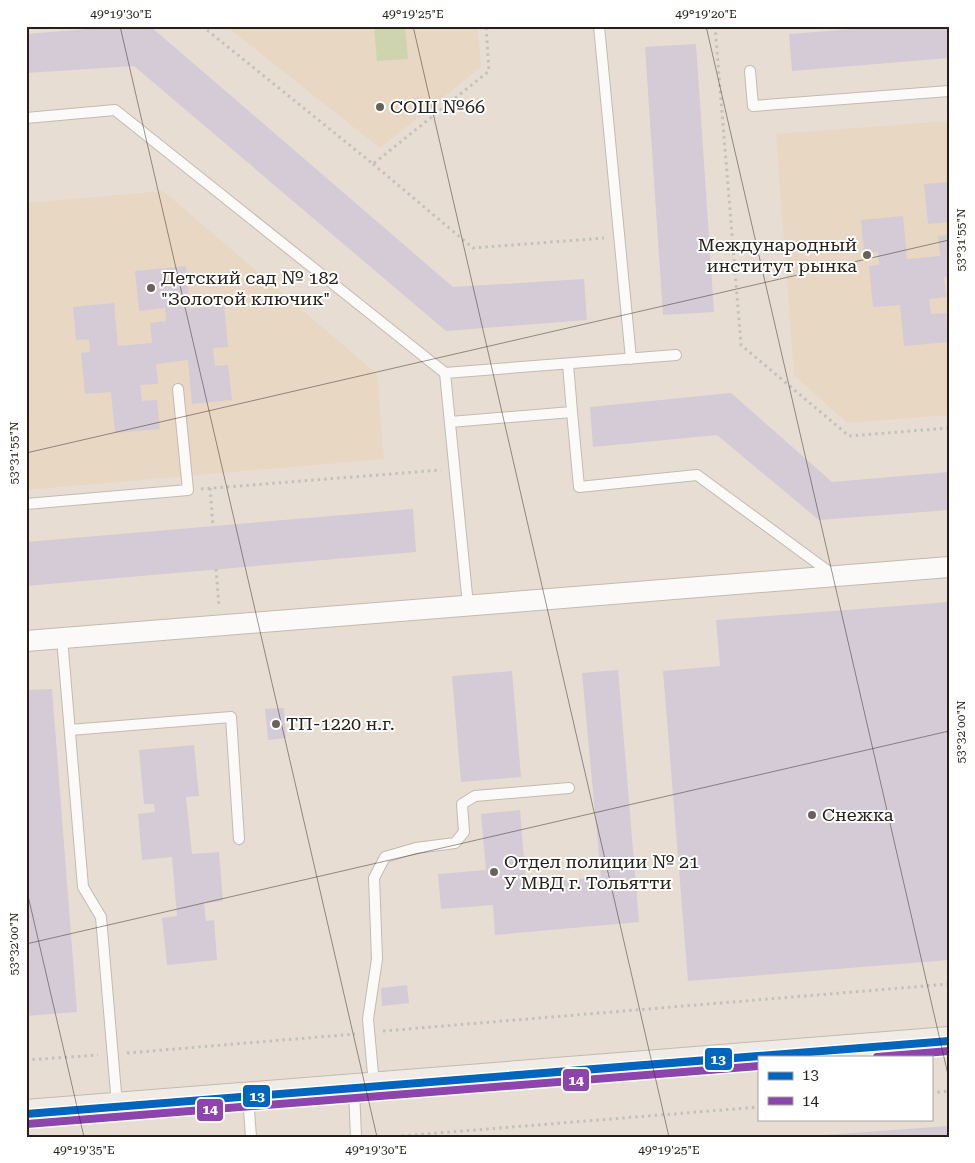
<svg xmlns="http://www.w3.org/2000/svg" width="975" height="1163" font-family="'Roboto Serif',serif">
<rect width="100%" height="100%" fill="#e8ddd2"/>
<path fill="#e8d7c3" d="M226 26H478L481 67 380 148Z
M949 121V415L847 423 794 375 776 134Z
M163 191 377 374 384 459 26 490V203Z"/>
<path fill="#ced5ae" d="M374 26H405L408 59 377 61Z"/>
<path fill="#d4cbd6" d="M126 26H150L453 287 584 279 587 320 446 331 134 66 26 73V34Z
M892 26H949V58L792 71 789 34Z
M696 44 714 312 663 315 645 47Z
M949 182V222L928 224 924 184Z
M903 216 907 259 940 256 938 236 949 235V276L944 277 946 297 929 299 931 314 946 313 948 342 904 346 900 305 873 307 869 266 879 265 878 252 864 253 861 220Z
M186 266 190 309 224 305 228 347 213 348 215 366 228 365 232 400 192 404 188 360 156 364 158 384 140 385 142 401 157 400 160 429 115 433 111 392 85 394 81 353 90 352 89 339 76 340 73 307 114 303 118 346 152 343 150 323 166 321 165 308 139 311 135 271Z
M731 393 832 482 949 472V510L819 520 717 435 593 447 590 407Z
M413 509 416 552 26 586V542Z
M949 602V960L688 981 663 671 720 666 716 620Z
M618 670 639 922 495 935 493 905 441 909 438 874 486 870 481 814 520 810 526 883 601 877 582 673Z
M512 671 521 777 461 782 452 676Z
M52 689 77 1012 26 1016V690Z
M284 708 286 738 268 740 265 709Z
M194 745 199 796 186 797 192 854 219 852 223 901 204 903 206 921 214 920 217 960 167 965 162 918 177 916 172 857 142 860 138 814 155 812 154 804H144L139 750Z
M407 985 409 1003 382 1006 381 988Z
M949 1126V1137H825V1135Z"/>
<g fill="none" stroke-linecap="round" stroke-linejoin="round">
<defs>
<path id="lane" d="M599 26 631 359
M750 71 753 106 949 91
M26 118 115 110 445 373 676 355
M568 364 572 412
M445 373 468 605
M450 422 572 412 579 487 697 475 832 574
M26 504 188 490 178 389
M62 638 83 887 101 917 117 1105
M70 730 231 717 239 839
M374 1085 368 1019 377 959 374 878 385 857 416 848 455 843 464 832 462 804 475 796 569 788
M354 1090 356 1137
M248 1097 251 1137"/>
<path id="street" d="M26 641 949 567"/>
<path id="secondary" d="M26 1114 949 1041"/>
</defs>
<use href="#lane" stroke="#c2bab1" stroke-width="12"/>
<use href="#street" stroke="#c2bab1" stroke-width="22"/>
<use href="#secondary" stroke="#c2bab1" stroke-width="30"/>
<path stroke="#c4c1bd" stroke-width="3" stroke-dasharray="2.5 4" stroke-linecap="butt" d="M202 26 373 164 489 71 486 26
M715 26 741 345 849 436 949 428
M373 164 473 248 604 238
M210 488 213 526
M201 489 441 470
M216 569 219 606
M383 1031 949 984
M127 1053 355 1034
M26 1060 98 1055
M931 1093 949 1091
M389 1137 759 1107"/>
<use href="#lane" stroke="#fcfaf8" stroke-width="10"/>
<use href="#street" stroke="#fcfaf8" stroke-width="20"/>
<use href="#secondary" stroke="#f1ebe6" stroke-width="28"/>
<defs>
<path id="bus-1" d="M26 1114 949 1041"/>
<path id="bus-2" d="M877 1057 949 1051
M27 1124 759 1066"/>
</defs>
<use href="#bus-1" stroke="#fff" stroke-width="11"/>
<use href="#bus-2" stroke="#fff" stroke-width="11"/>
<use href="#bus-1" stroke="#0065bd" stroke-width="8"/>
<use href="#bus-2" stroke="#8e44ad" stroke-width="8"/>
</g>
<path fill="none" stroke="#262018" stroke-width="1" stroke-opacity="0.45" d="M120 26 377 1137M413 26 669 1137M706 26 949 1079M26 453 949 240M26 887 84 1137M26 944 949 731"/>
<g fill="#6a6259" stroke="#fff" stroke-width="2">
<circle cx="380" cy="107" r="5"/>
<circle cx="867" cy="255" r="5"/>
<circle cx="151" cy="288" r="5"/>
<circle cx="276" cy="724" r="5"/>
<circle cx="812" cy="815" r="5"/>
<circle cx="494" cy="872" r="5"/>
</g>
<g text-anchor="middle" stroke-width="4" stroke-linejoin="round" paint-order="stroke">
<g font-size="18" fill="#262018" stroke="#fff" text-anchor="start">
<text x="390" y="113">СОШ №66</text>
<text x="857" y="251" text-anchor="end">Международный<tspan x="857" dy="21">институт рынка</tspan></text>
<text x="161" y="284">Детский сад № 182<tspan x="161" dy="21">"Золотой ключик"</tspan></text>
<text x="286" y="730">ТП-1220 н.г.</text>
<text x="822" y="821">Снежка</text>
<text x="504" y="868">Отдел полиции № 21<tspan x="504" dy="21">У МВД г. Тольятти</tspan></text>
</g>
</g>
<g stroke="#fff" stroke-width="2">
<rect x="704" y="1047" width="29" height="24" rx="5" fill="#0065bd"/>
<rect x="562" y="1068" width="28" height="24" rx="5" fill="#8e44ad"/>
<rect x="242" y="1084" width="29" height="24" rx="5" fill="#0065bd"/>
<rect x="196" y="1098" width="28" height="24" rx="5" fill="#8e44ad"/>
</g>
<g font-size="14" text-anchor="middle" font-weight="bold" fill="#fff">
<text x="718" y="1064">13</text>
<text x="576" y="1085">14</text>
<text x="257" y="1101">13</text>
<text x="210" y="1114">14</text>
</g>
<rect width="975" height="1163" fill="none" stroke="#ffffff" stroke-width="55"/>
<rect x="758" y="1056" width="175" height="65" fill="#ffffff" stroke="#a8a6a3"/>
<rect x="768" y="1072" width="25" height="8" fill="#0065bd" stroke="#a8a6a3"/>
<text x="802" y="1080" font-size="15" fill="#262018">13</text>
<rect x="768" y="1097" width="25" height="8" fill="#8e44ad" stroke="#a8a6a3"/>
<text x="802" y="1106" font-size="15" fill="#262018">14</text>
<rect x="28" y="28" width="920" height="1108" fill="none" stroke="#262018" stroke-width="2"/>
<g font-size="12" text-anchor="middle" fill="#262018">
<text x="121" y="18">49°19'30"E</text>
<text x="413" y="18">49°19'25"E</text>
<text x="706" y="18">49°19'20"E</text>
<text transform="translate(961 240) rotate(-90)" y="4">53°31'55"N</text>
<text transform="translate(14 453) rotate(-90)" y="4">53°31'55"N</text>
<text transform="translate(961 732) rotate(-90)" y="4">53°32'00"N</text>
<text transform="translate(14 944) rotate(-90)" y="4">53°32'00"N</text>
<text x="84" y="1154">49°19'35"E</text>
<text x="376" y="1154">49°19'30"E</text>
<text x="669" y="1154">49°19'25"E</text>
</g>
</svg>
